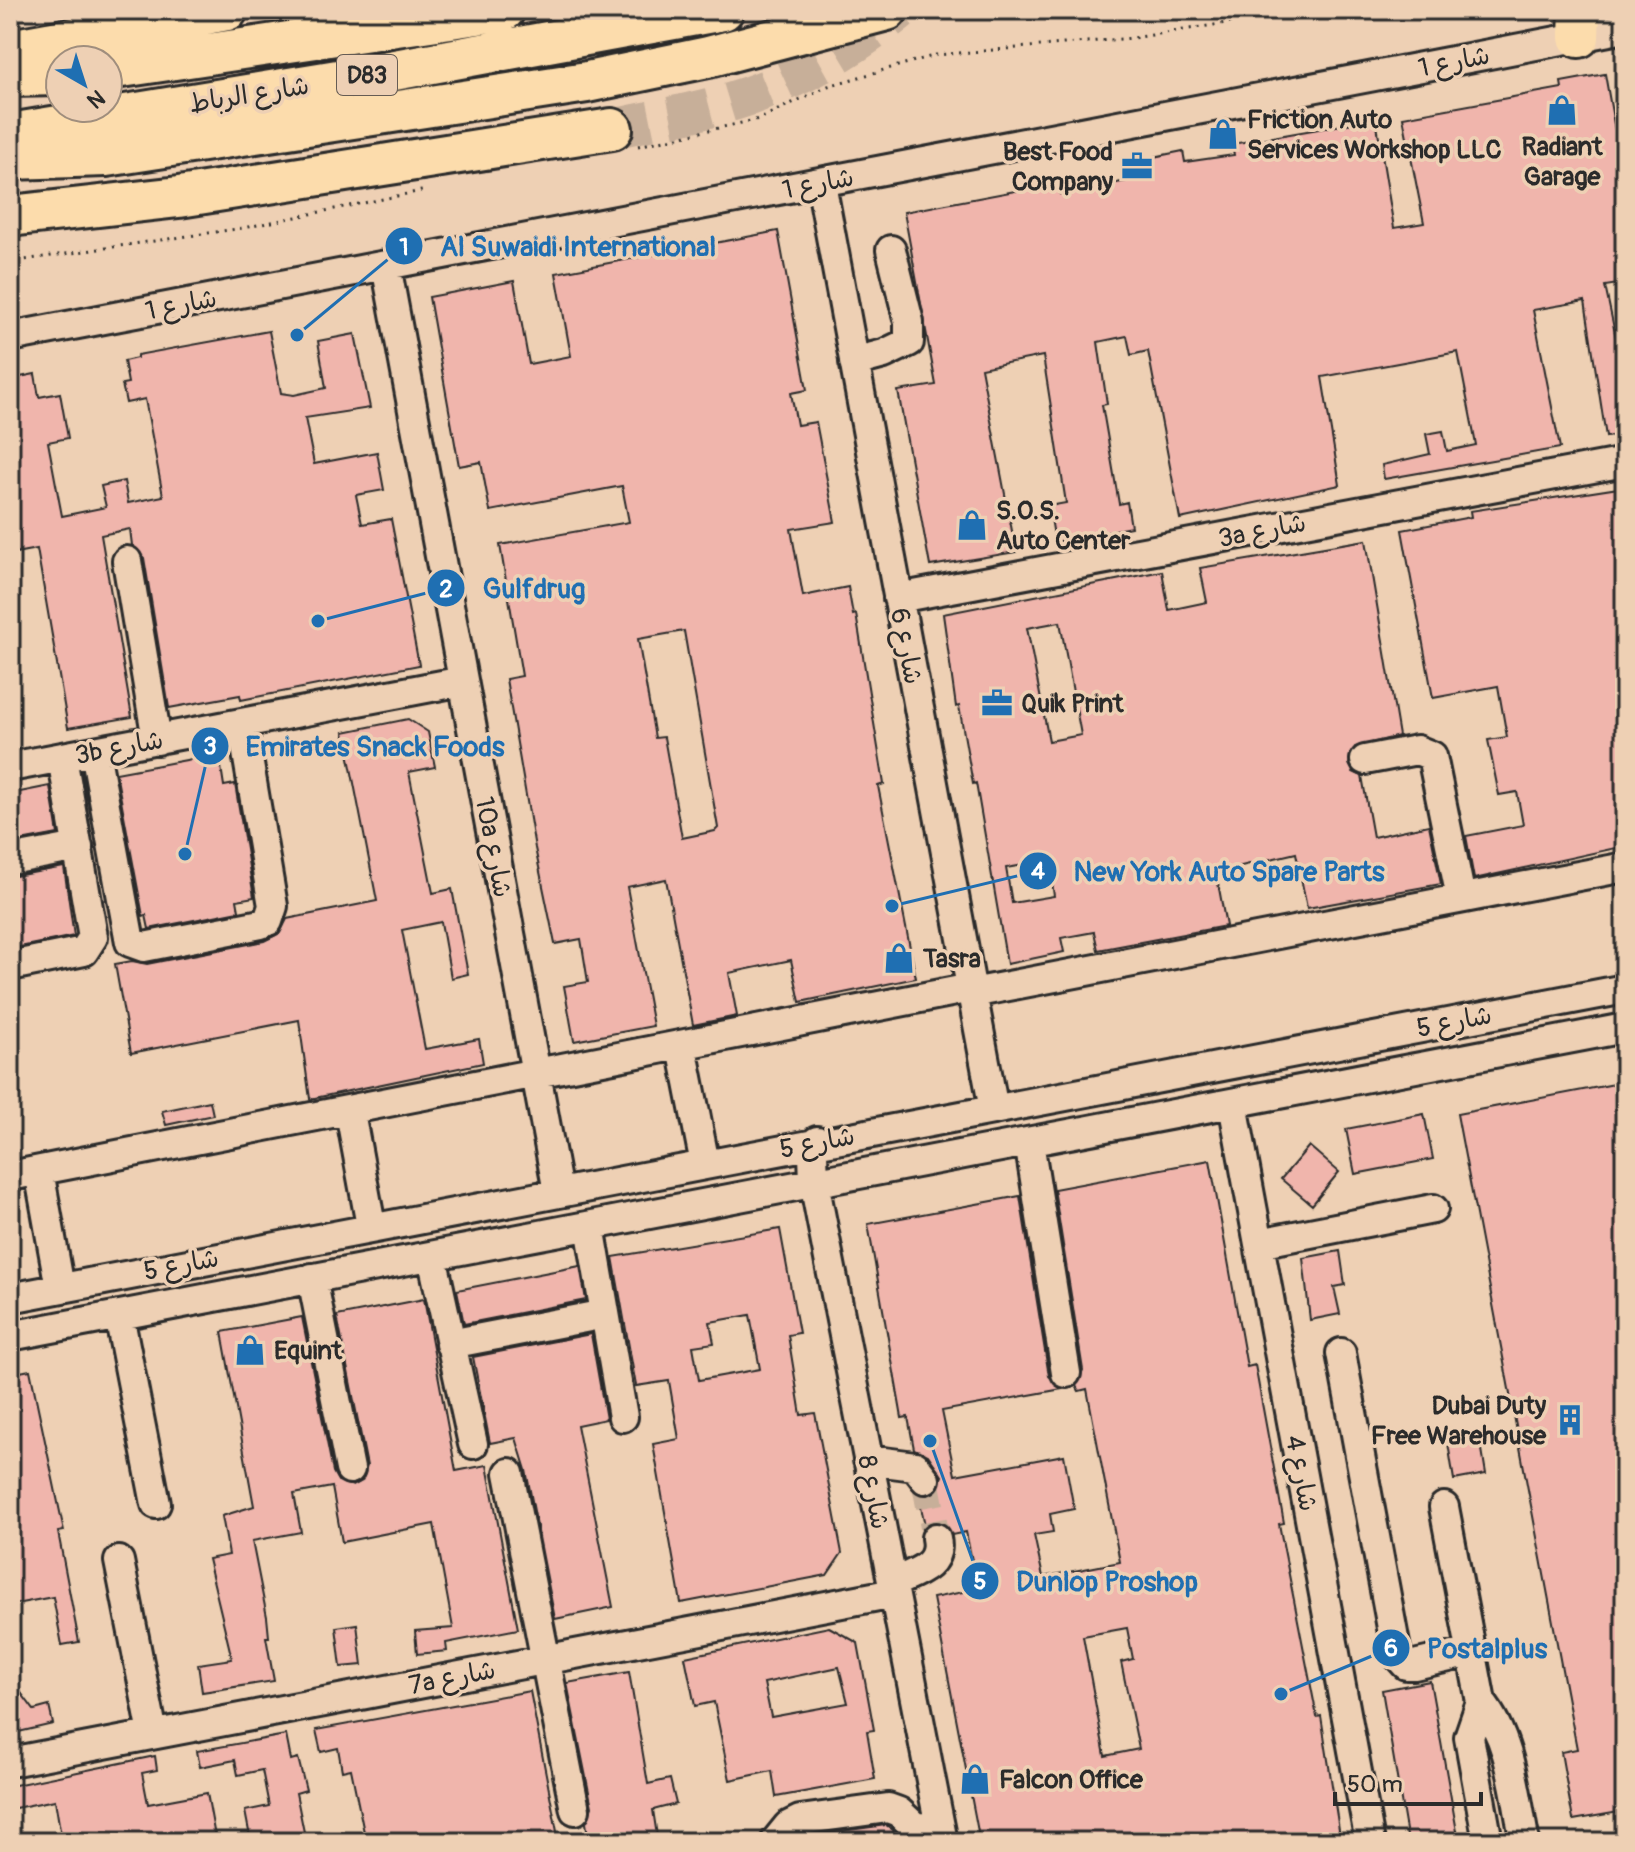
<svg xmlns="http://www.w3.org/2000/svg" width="1635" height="1852" font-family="Pangolin,'Playpen Sans Arabic',sans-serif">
<rect width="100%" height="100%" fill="#eed0b4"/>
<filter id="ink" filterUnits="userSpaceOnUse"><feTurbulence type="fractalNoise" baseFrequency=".0125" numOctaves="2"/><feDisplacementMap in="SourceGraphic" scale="16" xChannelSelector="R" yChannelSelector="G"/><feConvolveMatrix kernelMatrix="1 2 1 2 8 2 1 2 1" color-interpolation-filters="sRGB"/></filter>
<g filter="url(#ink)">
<path fill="#f0b5ac" stroke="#2b2b2b" stroke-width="2" fill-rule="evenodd" d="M1605 74 1619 152 1625 151V283L1605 286 1625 380V434L1606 437 1585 301 1533 310 1560 448 1384 479 1382 465 1430 454 1426 434 1443 431 1447 451 1476 445 1458 352 1322 377 1340 485 1180 519 1148 351 1131 355 1127 336 1098 342 1107 404 1102 405 1119 504 1127 502 1131 527 1055 542 1049 506 1066 503 1043 356 981 368 1016 552 930 566 898 391 936 385 904 212 1042 186 1041 181 1058 179 1060 194 1127 181 1124 163 1183 151 1185 162 1234 155 1232 144 1376 119 1394 228 1424 223 1403 117 1562 88 1561 82Z
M778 231 807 390 791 393 797 425 816 422 835 522 791 529 803 596 848 587 853 615 856 614 884 784 878 786 916 978 800 1002 791 960 729 973 737 1016 693 1025 666 879 627 887 653 1026 574 1041 564 986 588 982 581 939 555 944 535 848 506 679 522 676 500 545 629 522 622 486 490 511 481 462 459 466 429 297 514 281 529 364 571 356 556 273ZM684 631 718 828 715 831 682 838 664 737 655 738 638 639Z
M269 331 281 393 294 395 326 388 318 341 355 334 370 408 305 418 314 464 377 452 384 490 356 495 362 524 391 519 419 665 241 700 240 695 169 708 144 558 132 545 130 529 101 535 132 717 68 728 37 549 10 554V379L35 374 39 397 60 393 68 438 48 442 62 516 106 507 101 486 124 481 128 503 163 496 145 399 126 403 122 384 128 383 124 361 137 358V355Z
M1625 487V846L1474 879 1466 836 1523 825 1517 792 1499 795 1488 740 1507 737 1498 686 1433 698 1402 530 1471 517 1470 511Z
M1366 540 1399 736 1355 747 1349 764 1353 772 1362 776 1373 837 1429 825 1441 884 1307 908 1296 853 1216 872 1226 926 1098 950 1094 932 1061 938 1064 952 1007 964 976 783 973 784 959 706 956 707 943 614 1162 571 1169 610 1207 602 1200 568ZM1060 622 1081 735 1049 741 1027 628ZM1049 861 1054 896 1012 903 1006 868Z
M408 719 428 732 435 767 409 772 433 893 452 889 468 974 451 978 441 922 402 930 425 1049 479 1039 483 1063 310 1099 299 1020 131 1053 115 964 132 961 147 964 264 941 280 933 287 919 377 901 344 732Z
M219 754 224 786 235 784 254 897 237 900 239 911 149 929 146 915 143 916 116 773Z
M50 786 58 834 10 843V794Z
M64 867 74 936 10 949V877Z
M1625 1082V1811L1573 1820 1561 1752 1577 1749 1457 1114Z
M210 1101 213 1115 166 1125 162 1111Z
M1424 1114 1433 1159 1355 1174 1346 1129Z
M1309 1146 1339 1172 1312 1205 1281 1179Z
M1210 1160 1247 1367 1255 1365 1284 1523 1279 1524 1317 1717 1321 1716 1341 1842H980L933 1598 978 1589 966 1532 952 1535 944 1523 936 1521 925 1525 918 1494 936 1492 942 1476 928 1455 914 1449 908 1417 902 1418 868 1224 1020 1196 1049 1376 1062 1389 942 1411 955 1475 1064 1455 1074 1509 1050 1514 1053 1532 1034 1535 1043 1577 1120 1562 1087 1389 1079 1391 1076 1386 1083 1370 1054 1189ZM1127 1628 1133 1659 1121 1662 1139 1749 1105 1756 1083 1636Z
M780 1229 799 1333 788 1335 801 1415 815 1413 842 1553 827 1575 681 1603 653 1444 679 1439 669 1381 636 1386 613 1257ZM750 1315 760 1369 699 1380 693 1346 714 1343 710 1322Z
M1340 1251 1345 1285 1334 1287 1340 1314 1310 1320 1303 1258Z
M580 1266 586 1300 464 1324 457 1290Z
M424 1299 456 1471 487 1465 518 1629 446 1643 447 1651 417 1654 415 1631 453 1628 434 1524 342 1542 332 1487 294 1494 301 1532 252 1541 267 1617 269 1637H266L274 1681 202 1692 198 1664 232 1659 208 1559 229 1555 222 1516 254 1506 222 1332 302 1317 333 1472 338 1481 353 1486 362 1481 367 1466 337 1316Z
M591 1334 606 1419 577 1425 613 1607 555 1619 526 1470 516 1438 490 1443 473 1357Z
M30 1370 64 1531 58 1532 79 1642 62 1645 53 1597 10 1605V1374Z
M1479 1431 1486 1474 1454 1480 1447 1437Z
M357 1624 362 1665 341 1667 336 1627Z
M829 1627 858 1643 874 1730 867 1731 875 1779 776 1797 772 1771 730 1780 714 1702 695 1706 685 1657ZM839 1667 848 1703 771 1717 764 1683Z
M629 1672 648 1784 670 1779 676 1804 653 1810 658 1842H608V1837L589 1841 586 1823 592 1807 567 1683Z
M10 1678 34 1710 49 1706 53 1724 10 1734Z
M1430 1681 1458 1837 1408 1842 1382 1690Z
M530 1691 559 1842H366L351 1769 342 1771 338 1748 321 1752 316 1730Z
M286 1735 291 1760 298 1758 306 1790 296 1793 306 1842H251L245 1811 269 1806 262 1770 238 1775 235 1760 200 1767 197 1751Z
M155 1756 157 1770 142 1773 148 1804 207 1793 216 1842H62L55 1800 10 1809V1786Z
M886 1825 893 1830 896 1842H797L805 1836Z"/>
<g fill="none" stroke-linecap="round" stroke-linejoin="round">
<path stroke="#c7af99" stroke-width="28" stroke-dasharray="28 14" stroke-linecap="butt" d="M925 1479 936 1538"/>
<path stroke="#c7af99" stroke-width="40" stroke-dasharray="40 20" stroke-linecap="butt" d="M612 129C652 120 694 113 733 101 793 83 852 49 900 10"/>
<defs>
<path id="minor" d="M821 183 994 1110
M386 265 558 1192
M10 337 1625 28
M854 362 884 354 909 342V322L891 250
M127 561 157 740
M898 598 1625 462
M95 751 130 942 144 947 261 924 268 921 273 906 242 723
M1365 760 1417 750 1432 756 1461 898
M10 767 463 681
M10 860 78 847
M10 966 84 951 93 937 62 757
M972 993 1625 867
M682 1047 705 1164
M1233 1104 1370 1842
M350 1112 371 1226
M817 1141 813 1154 814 1182 943 1842
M1029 1142 1066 1373
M39 1171 60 1288
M10 1176 971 988
M590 1226 623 1417
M1259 1243 1433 1209
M432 1256 473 1444
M312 1278 350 1469
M10 1298 1625 989
M119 1315 156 1504
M10 1336 1625 1028
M450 1344 605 1314
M1341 1353 1397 1655 1406 1665H1414L1471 1652
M868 1460 915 1466 925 1479
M509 1473 575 1810
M1444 1507 1481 1702C1512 1740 1515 1795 1525 1842
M119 1561 153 1734
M892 1583C914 1573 942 1567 936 1538
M1481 1702 1469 1737 1488 1842
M10 1762 894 1593
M775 1842 788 1826 800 1820 888 1808 899 1812 915 1827 940 1828"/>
<path id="highway" d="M1579 37 1580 10
M10 50 227 10
M108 69 504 10
M10 76 60 75
M10 134 356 77 723 10
M10 159 106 156 587 82 708 57 887 10
M10 216 179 197 612 129"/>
</defs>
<use href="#minor" stroke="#2b2b2b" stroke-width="34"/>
<use href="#highway" stroke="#2b2b2b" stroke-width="46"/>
<path stroke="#2b2b2b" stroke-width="3" stroke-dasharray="2 6" stroke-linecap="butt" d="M638 146 759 119 828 86 936 55 1133 38 1264 17 1355 19 1395 10
M10 262 243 228 426 190"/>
<use href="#minor" stroke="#eed0b4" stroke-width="28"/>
<use href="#highway" stroke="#fcdcac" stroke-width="40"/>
</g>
</g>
<defs>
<symbol id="shop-bare" viewBox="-9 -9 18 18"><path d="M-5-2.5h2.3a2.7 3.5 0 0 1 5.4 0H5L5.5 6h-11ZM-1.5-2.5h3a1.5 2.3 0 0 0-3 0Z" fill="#1f6fb2" stroke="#eed0b4" stroke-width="2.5" paint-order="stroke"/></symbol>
<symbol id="office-bare" viewBox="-9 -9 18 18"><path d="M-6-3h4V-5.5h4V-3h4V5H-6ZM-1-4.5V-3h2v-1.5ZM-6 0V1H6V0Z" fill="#1f6fb2" stroke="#eed0b4" stroke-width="2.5" paint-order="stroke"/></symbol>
<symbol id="building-bare" viewBox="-9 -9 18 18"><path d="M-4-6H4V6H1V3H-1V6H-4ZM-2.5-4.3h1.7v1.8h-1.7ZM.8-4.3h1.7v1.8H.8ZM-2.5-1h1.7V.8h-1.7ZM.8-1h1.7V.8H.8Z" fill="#1f6fb2" stroke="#eed0b4" stroke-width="2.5" paint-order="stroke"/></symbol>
</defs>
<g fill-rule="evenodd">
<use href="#shop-bare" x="1540" y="88" width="44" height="44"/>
<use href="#shop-bare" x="1201" y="112" width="44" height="44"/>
<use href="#office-bare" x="1115" y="144" width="44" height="44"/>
<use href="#shop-bare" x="950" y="503" width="44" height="44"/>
<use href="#office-bare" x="975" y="681" width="44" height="44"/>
<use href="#shop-bare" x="877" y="936" width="44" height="44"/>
<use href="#shop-bare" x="228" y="1328" width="44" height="44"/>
<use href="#building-bare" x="1548" y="1398" width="44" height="44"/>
<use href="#shop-bare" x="953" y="1757" width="44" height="44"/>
</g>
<g text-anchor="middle" stroke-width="7" stroke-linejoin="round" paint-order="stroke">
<rect fill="#eed0b4" stroke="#665c54" stroke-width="2" x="337" y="55" width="60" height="40" rx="6"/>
<g font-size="24" font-weight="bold" fill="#2b2b2b">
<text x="367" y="83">D83</text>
</g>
<g font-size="26" fill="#2b2b2b" stroke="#eed0b4">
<text transform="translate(1454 61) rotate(-11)" y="9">شارع 1</text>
<text transform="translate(249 94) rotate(-9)" y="9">شارع الرباط</text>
<text transform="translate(818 183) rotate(-11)" y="9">شارع 1</text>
<text transform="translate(181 304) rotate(-11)" y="9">شارع 1</text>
<text transform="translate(1262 530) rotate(-11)" y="9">3a شارع</text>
<text transform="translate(907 646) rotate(79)" y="9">شارع 6</text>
<text transform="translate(119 747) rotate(-11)" y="9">3b شارع</text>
<text transform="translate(494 847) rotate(79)" y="9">10a شارع</text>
<text transform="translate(1454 1021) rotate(-11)" y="9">شارع 5</text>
<text transform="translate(817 1142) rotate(-11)" y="9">شارع 5</text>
<text transform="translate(181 1264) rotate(-11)" y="9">شارع 5</text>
<text transform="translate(1302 1473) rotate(79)" y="9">شارع 4</text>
<text transform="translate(874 1492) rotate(79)" y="9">شارع 8</text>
<text transform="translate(452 1677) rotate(-11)" y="9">7a شارع</text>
</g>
<g font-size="26" font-weight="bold" fill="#2b2b2b" stroke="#eed0b4" text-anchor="start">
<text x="1247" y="128">Friction Auto<tspan x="1247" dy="30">Services Workshop LLC</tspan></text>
<text x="1562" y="155" text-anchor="middle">Radiant<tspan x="1562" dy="30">Garage</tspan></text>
<text x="1113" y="160" text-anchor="end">Best Food<tspan x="1113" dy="30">Company</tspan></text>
<text x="996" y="519">S.O.S.<tspan x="996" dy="30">Auto Center</tspan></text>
<text x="1021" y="712">Quik Print</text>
<text x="923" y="967">Tasra</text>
<text x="274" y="1359">Equint</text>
<text x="1546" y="1414" text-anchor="end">Dubai Duty<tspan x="1546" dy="30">Free Warehouse</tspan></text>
<text x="999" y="1788">Falcon Office</text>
</g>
</g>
<path fill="none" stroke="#1f6fb2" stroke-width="3" d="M297 335L404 246M318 621L446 588M185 854L210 746M892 906L1038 871M930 1441L980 1581M1281 1694L1391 1648"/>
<g fill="#1f6fb2" stroke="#eed0b4" stroke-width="3">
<circle cx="297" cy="335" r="8"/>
<circle cx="318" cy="621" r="8"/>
<circle cx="185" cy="854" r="8"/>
<circle cx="892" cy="906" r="8"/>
<circle cx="930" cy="1441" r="8"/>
<circle cx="1281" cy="1694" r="8"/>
<circle cx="404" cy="246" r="20"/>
<circle cx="446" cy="588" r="20"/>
<circle cx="210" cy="746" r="20"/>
<circle cx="1038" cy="871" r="20"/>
<circle cx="980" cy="1581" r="20"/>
<circle cx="1391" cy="1648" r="20"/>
</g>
<g font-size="24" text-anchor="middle" font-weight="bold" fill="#fff">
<text x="404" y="255">1</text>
<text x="446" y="597">2</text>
<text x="210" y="754">3</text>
<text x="1038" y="879">4</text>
<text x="980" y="1589">5</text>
<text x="1391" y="1656">6</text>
</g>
<g font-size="28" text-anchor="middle" font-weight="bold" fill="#1f6fb2" stroke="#eed0b4" stroke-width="7" stroke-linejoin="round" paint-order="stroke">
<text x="578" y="256">Al Suwaidi International</text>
<text x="534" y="598">Gulfdrug</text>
<text x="375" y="756">Emirates Snack Foods</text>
<text x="1229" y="881">New York Auto Spare Parts</text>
<text x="1107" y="1591">Dunlop Proshop</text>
<text x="1487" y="1658">Postalplus</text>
</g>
<rect width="1635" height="1852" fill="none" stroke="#eed0b4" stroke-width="40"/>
<rect x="20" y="20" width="1595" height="1812" fill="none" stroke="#2b2b2b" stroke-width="3" filter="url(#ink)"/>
<g transform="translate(84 84) rotate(141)"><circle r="38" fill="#eed0b4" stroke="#a08e7d" stroke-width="2"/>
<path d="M0-6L14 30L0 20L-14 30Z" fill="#1f6fb2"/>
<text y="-12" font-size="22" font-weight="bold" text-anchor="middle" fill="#2b2b2b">N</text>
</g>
<path d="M1335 1792v12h146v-12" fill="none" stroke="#2b2b2b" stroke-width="4"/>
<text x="1347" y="1792" font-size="24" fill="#2b2b2b" stroke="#eed0b4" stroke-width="6" paint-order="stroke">50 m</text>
</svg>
